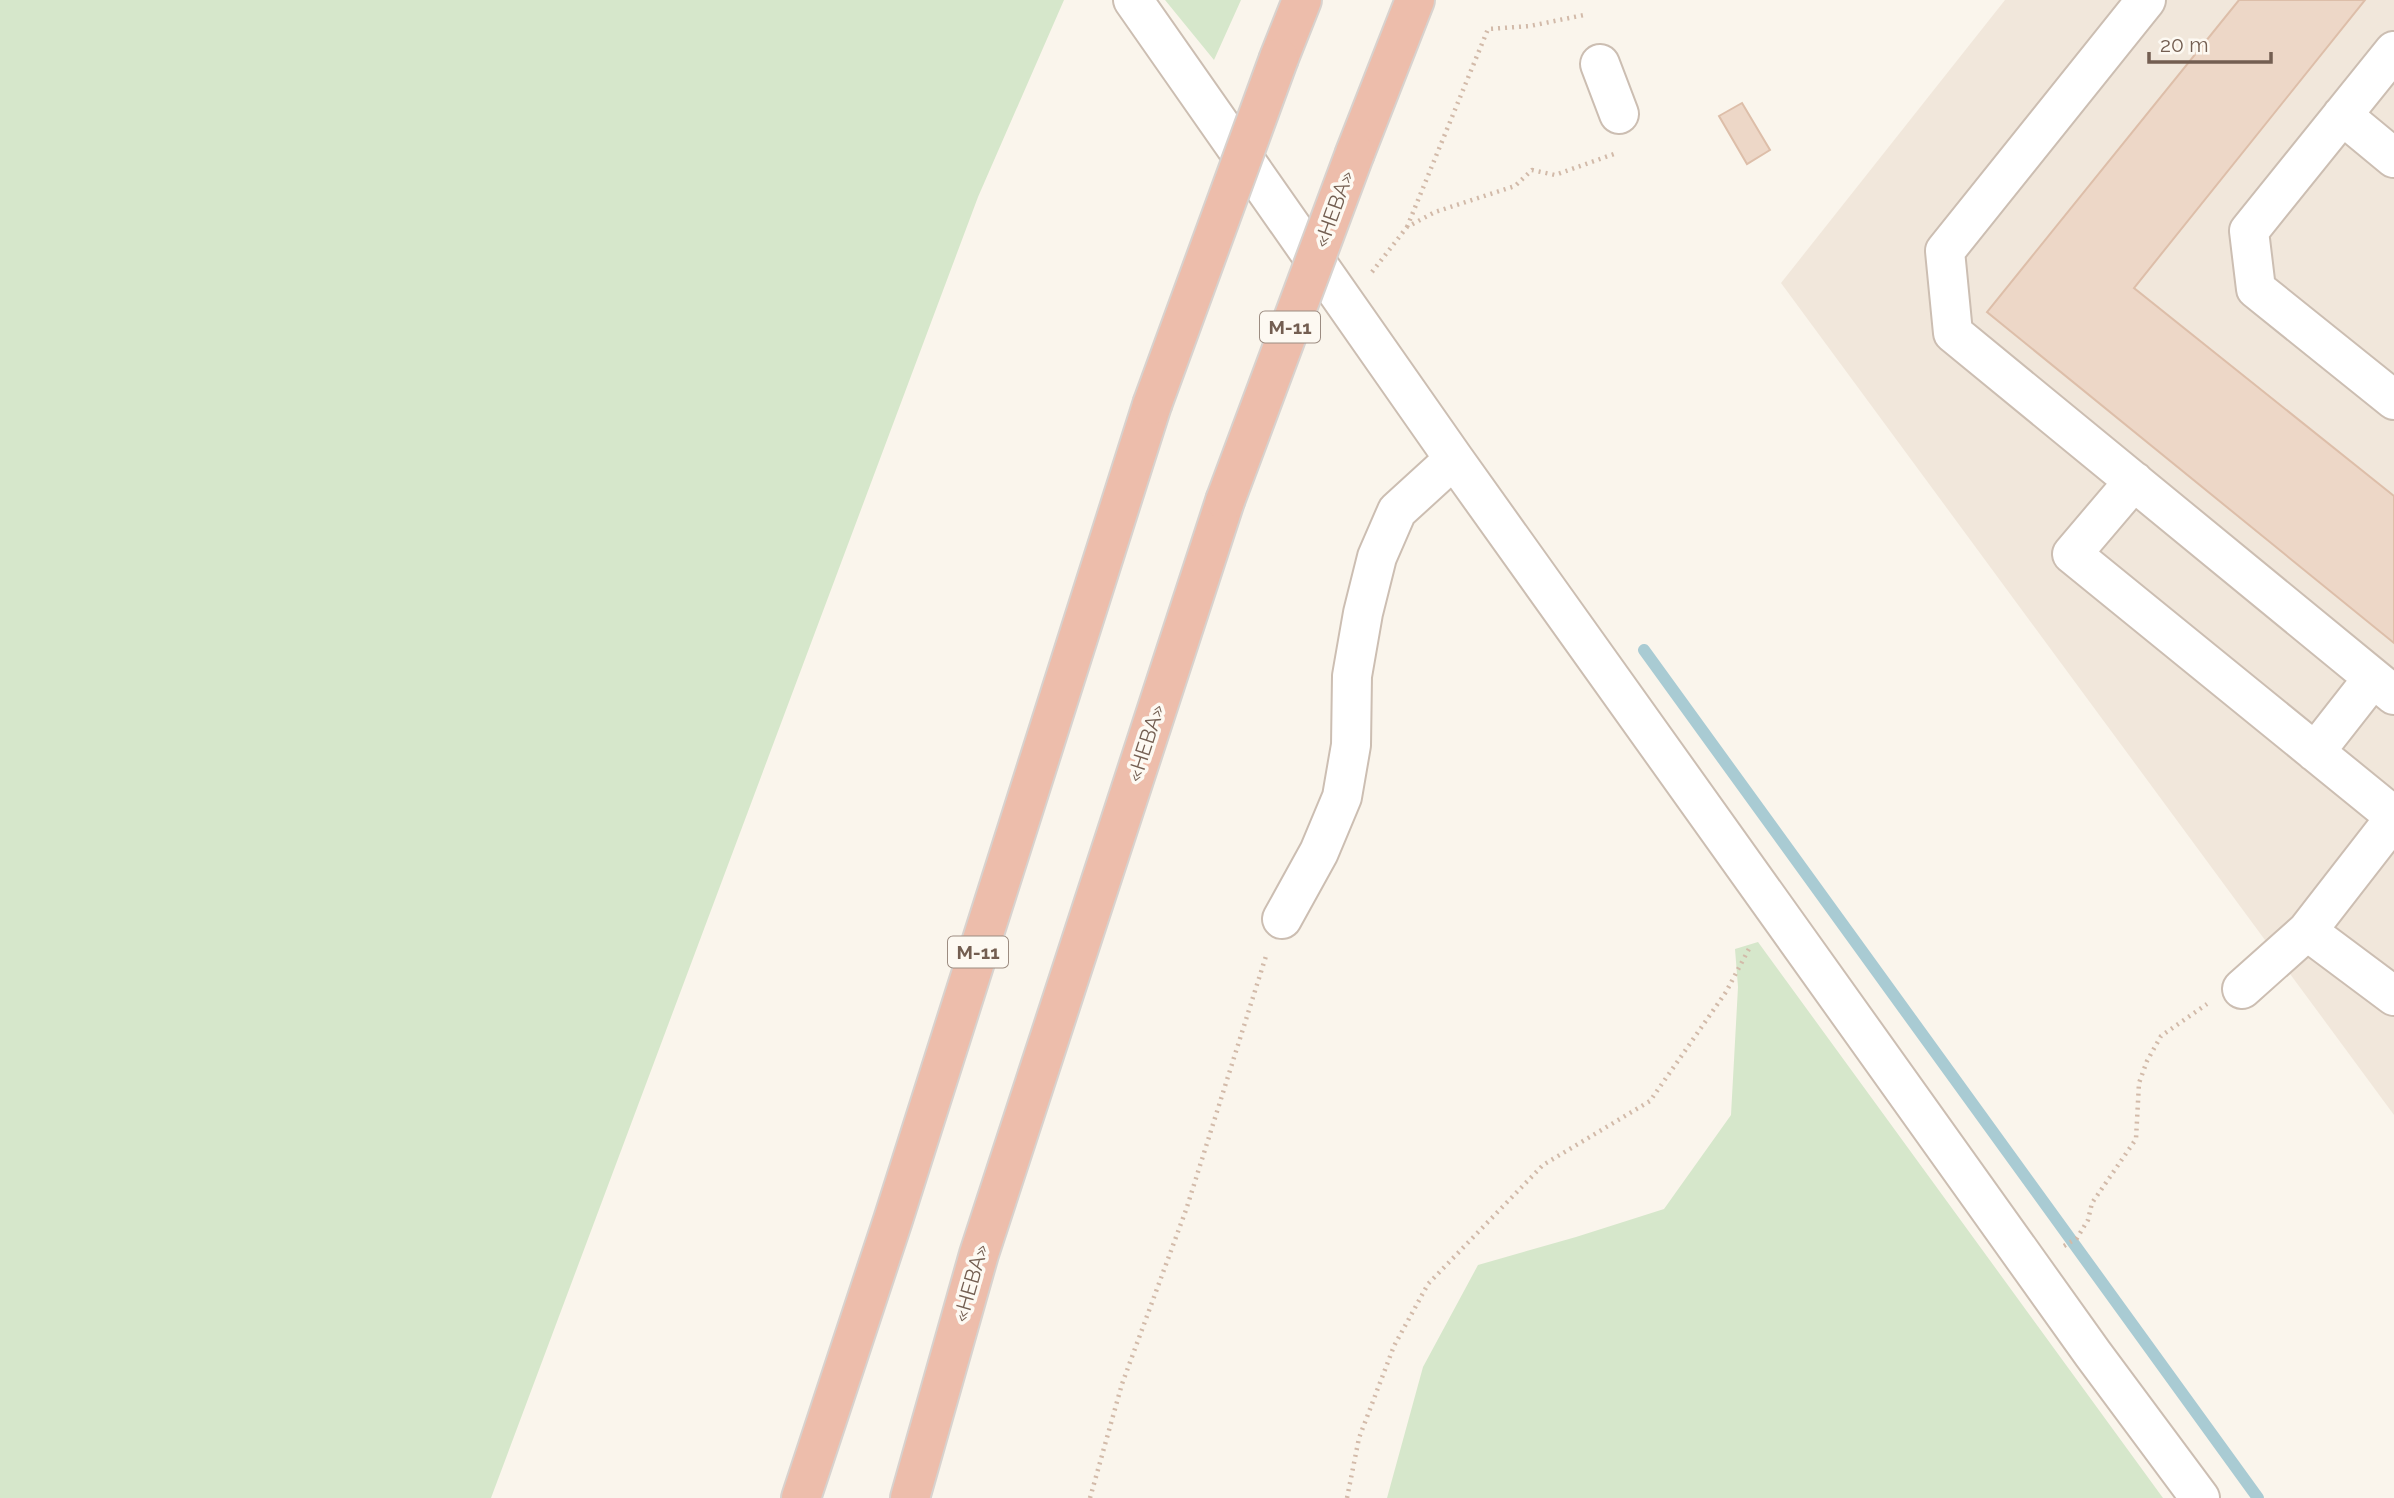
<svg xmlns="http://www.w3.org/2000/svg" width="2394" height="1498" font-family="Raleway,sans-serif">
<rect width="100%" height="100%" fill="#faf5ec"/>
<path fill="#f1e7db" d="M2005 0H2394V1115L1781 283Z"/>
<path fill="#d6e7cb" d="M0 0H1064L978 197 491 1498H0Z
M1165 0H1241L1214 60Z
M1758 942 2163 1498H1387L1423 1367 1478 1265 1576 1237 1664 1209 1731 1115 1738 987 1735 949Z"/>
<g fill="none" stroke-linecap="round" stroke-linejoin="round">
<path stroke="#a9cbd3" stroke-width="12" d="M1644 650 2258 1498"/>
</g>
<path fill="#edd7c7" stroke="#ddbea9" stroke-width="2" d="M2239 0H2365L2134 288 2394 496V643L1987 312Z
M1742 103 1770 150 1747 164 1719 116Z"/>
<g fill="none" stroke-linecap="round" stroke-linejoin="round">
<defs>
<path id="minor" d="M1133 0 1454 459 2093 1354 2200 1498
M2146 0 1945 251 1953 333 2394 695
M2394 51 2249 231 2256 289 2394 400
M1600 64 1619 114
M2342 115 2394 158
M2134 481 2072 554 2394 816
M2315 752 2373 678
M1282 919 1319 852 1342 797 1351 745 1352 676 1363 613 1377 557 1397 511 1454 459
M2307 931 2394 996
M2242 989 2307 931 2394 819"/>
<path id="highway" d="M1279 58 1302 0
M1355 153 1415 0
M801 1498 893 1220 1152 405
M910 1498 979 1254 1225 501"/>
</defs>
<use href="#minor" stroke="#ccbeb2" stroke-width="42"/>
<use href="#highway" stroke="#d8d2ce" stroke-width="42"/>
<path stroke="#d2baa9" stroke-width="4.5" stroke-dasharray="2 5" stroke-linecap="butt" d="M1407 227 1488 29 1530 26 1584 15
M1372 272 1407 227 1435 212 1515 186 1532 170 1555 175 1614 154
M2064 1246 2077 1238 2088 1220 2092 1203 2136 1139 2139 1083 2147 1061 2161 1036 2207 1004
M1090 1498 1122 1384 1186 1210 1266 956
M1347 1498 1359 1438 1394 1346 1428 1284 1543 1165 1650 1101 1726 992 1751 945"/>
<use href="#minor" stroke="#fff" stroke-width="38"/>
<use href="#highway" stroke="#edbdab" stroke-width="38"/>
<defs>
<path id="highway-bridge" d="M1152 405 1279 58
M1225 501 1355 153"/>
</defs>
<use href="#highway-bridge" stroke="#d8d2ce" stroke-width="42" stroke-linecap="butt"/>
<use href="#highway-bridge" stroke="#edbdab" stroke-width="38"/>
</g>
<g text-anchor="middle" stroke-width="7" stroke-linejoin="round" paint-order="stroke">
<g fill="#fdf9f2" stroke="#9c8c81" stroke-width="2">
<rect x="1260" y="311.5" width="60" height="31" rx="5"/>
<rect x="948" y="936.5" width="60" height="31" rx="5"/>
</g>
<g font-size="19" font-weight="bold" fill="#735e51">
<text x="1290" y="334">М-11</text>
<text x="978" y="959">М-11</text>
</g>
<g font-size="21" fill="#735e51" stroke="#fdf9f2">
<text transform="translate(1334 209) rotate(-70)" y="7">«НЕВА»</text>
<text transform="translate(1146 743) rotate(-72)" y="7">«НЕВА»</text>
<text transform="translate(971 1283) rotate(-74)" y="7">«НЕВА»</text>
</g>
</g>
<path d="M2149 52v10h122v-10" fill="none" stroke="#735e51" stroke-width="3.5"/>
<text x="2160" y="52" font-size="21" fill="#735e51" stroke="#fdf9f2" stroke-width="5" paint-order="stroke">20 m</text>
</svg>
